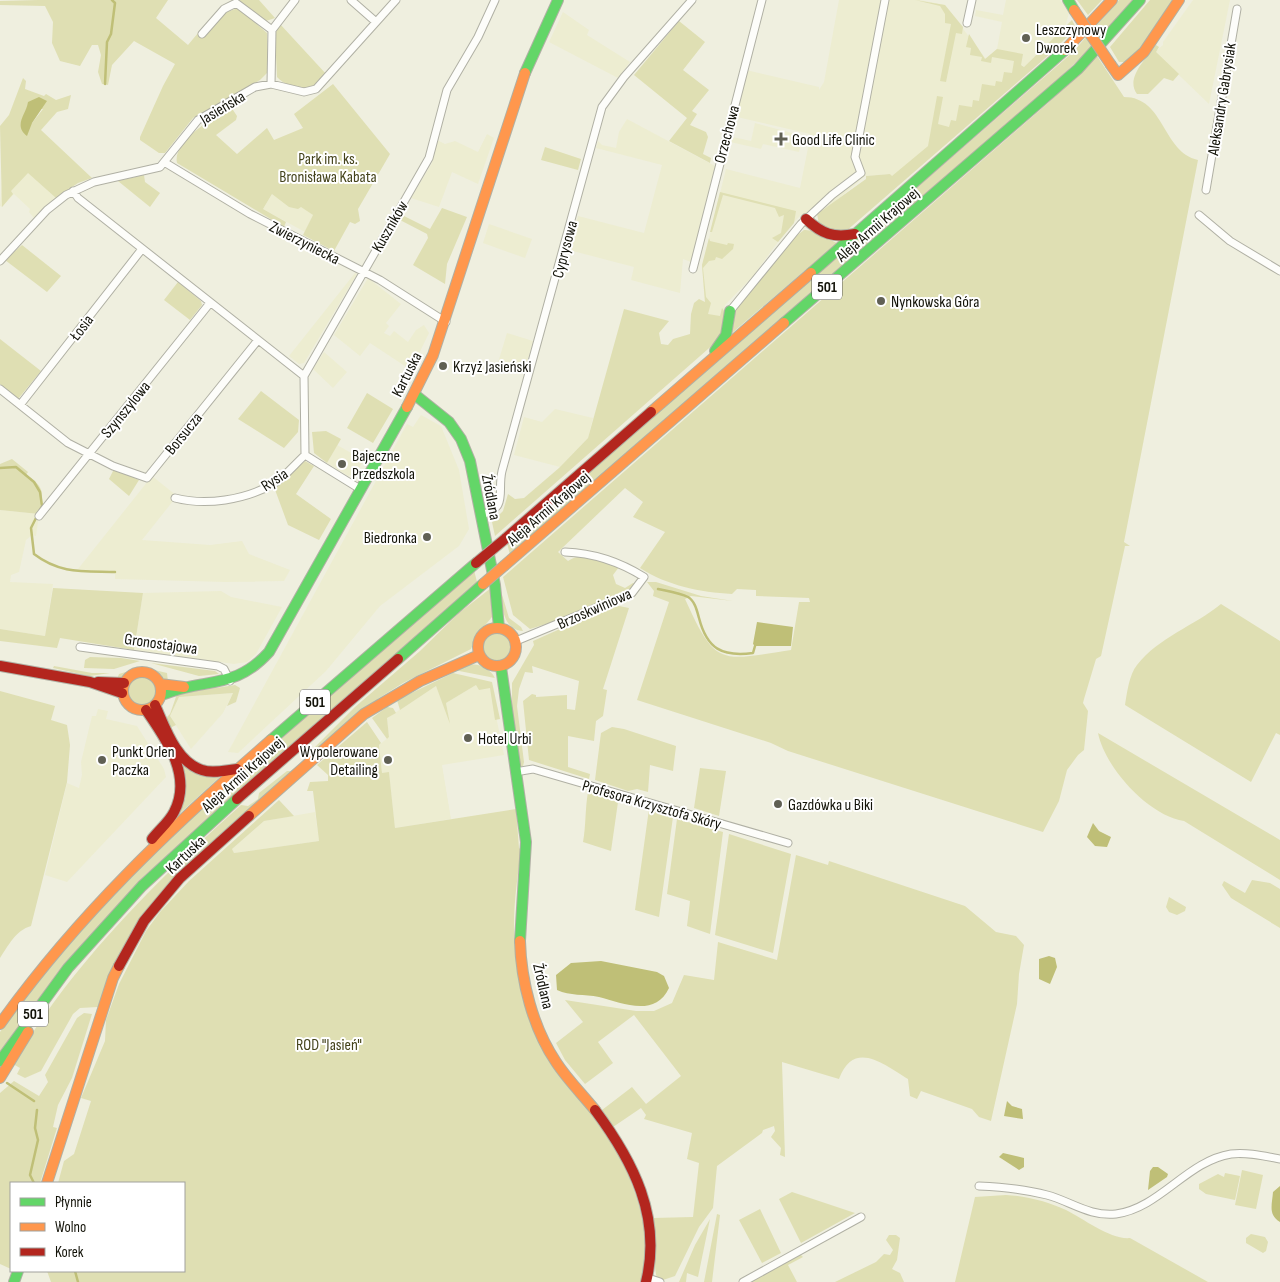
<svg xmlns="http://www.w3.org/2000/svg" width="1280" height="1282" font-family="'Sofia Sans Condensed',sans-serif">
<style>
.built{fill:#ededd1}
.green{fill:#dfdfb3;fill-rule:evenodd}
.water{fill:#bfbf77}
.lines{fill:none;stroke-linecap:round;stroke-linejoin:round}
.stream{stroke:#bfbf77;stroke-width:2.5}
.street-casing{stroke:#b0b0a4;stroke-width:9}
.fast-casing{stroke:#b0b0a4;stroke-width:12}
.slow-casing{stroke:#b0b0a4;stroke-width:12}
.jam-casing{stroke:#b0b0a4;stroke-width:12}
.street{stroke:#fdfdfa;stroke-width:7}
.fast{stroke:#63d668;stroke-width:10}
.slow{stroke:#ff974d;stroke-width:10}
.jam{stroke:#b3261e;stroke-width:10}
.slow-bridge-casing{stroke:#b0b0a4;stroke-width:12;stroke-linecap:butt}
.jam-bridge-casing{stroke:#b0b0a4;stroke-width:12;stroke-linecap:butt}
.slow-bridge{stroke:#ff974d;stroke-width:10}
.jam-bridge{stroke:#b3261e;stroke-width:10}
.poi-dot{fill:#606054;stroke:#fff;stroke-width:2}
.labels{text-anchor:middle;stroke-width:4;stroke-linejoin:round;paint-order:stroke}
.shield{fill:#fff;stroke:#5a5a53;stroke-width:1}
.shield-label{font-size:15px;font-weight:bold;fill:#131309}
.poi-label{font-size:16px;fill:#131309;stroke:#fff;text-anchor:start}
.street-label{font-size:16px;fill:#131309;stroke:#fff}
.park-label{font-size:16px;fill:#44431b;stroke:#fff}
</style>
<rect width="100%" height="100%" fill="#efefdf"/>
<path class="built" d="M839,0H920L945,5L986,59L997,49L1002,22L975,16L976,10L1003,15L1006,0H1060L1069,13L1065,27L1024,67L1022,65L892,177L890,174L865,176L830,206L801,215L789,227L753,276L725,305L721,320L706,318L702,266L726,169L800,188L809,143L810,134L733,116L746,70L819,87V90L824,82Z
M1193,0H1230L1209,104L1155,52L1163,45V42Z
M563,12L589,30L587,35L630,62L618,78L549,42Z
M627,119L715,166L691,262L683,259L680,293L631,280L634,267L569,250L578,216L644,233L662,165L596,148L598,141L602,145L616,148L619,132Z
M755,123L803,136L799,152L763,144L761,149L726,141L728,136L751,141Z
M487,134L494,138L478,184L452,172L439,207L411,198L432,163L437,140L445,144L455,141L478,152Z
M5,151L56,198L34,218L29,212L30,209L14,194L2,207L0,206Z
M276,188L313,215L305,232L263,209Z
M489,224L532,239L525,258L483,243Z
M355,273L357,274L304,363L299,364L289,356Z
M368,278L401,304L386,323L389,326L384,333L390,336L394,331L408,342L416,330L424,325L429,333L411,370L370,343L360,356L334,335Z
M507,333L533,341L524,374L497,366Z
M324,352L347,372L333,388L313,369Z
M555,409L593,418L588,438L560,467L514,455L524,417L542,422Z
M421,415L441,426L459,470L469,529L459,546L380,606L326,671L238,753L228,752L407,424L413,427Z
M337,445L364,460L356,473L348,476L327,463Z
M152,476L177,496L142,540L210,545L242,541L249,554L290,570L284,581L226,582L115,579V573L78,569Z
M0,510L39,514L36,536L32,535L26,540L19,572L11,575L10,582L53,584L45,636L0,629Z
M221,591L231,597L282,607L256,654L247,662L234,664L134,650L143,593Z
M476,685L490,687L504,755L442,765L451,819L395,828L389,773H382L379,745L389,737L387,718L436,686L449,719L446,703Z
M233,693L223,713L191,749L170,716L179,697Z
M98,709L108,711L106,719L137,726L164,769L166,777L67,882L45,875L67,783L79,788L82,775L81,762L92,716H96Z
M315,812L319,841L234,853L232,849L264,821Z"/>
<path class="green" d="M38,0H168L156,18L188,45L198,33L203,36L224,13L238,8L267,33L268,72L260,80L193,118L165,153H159L140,140V137L163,86L175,64L134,41L112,65L108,85L102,84L98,72L101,55L98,45H92L80,66L60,61L52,43L53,22L45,6L0,5V1Z
M240,0H259L275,18L263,22L240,4Z
M915,0L945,5L963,27L962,34L956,33L946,82L940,81L951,24L945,23V14L940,6Z
M1077,0H1102L1088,15Z
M1119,0H1134L1089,50L1036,100L510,555L507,543L1072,53Z
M1150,0H1173L1137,55L1135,54L1126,62H1119L1110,47Z
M1072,20L1076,28L1051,53L845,232L835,234L819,224L817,214L866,179V176L890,174L892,176L928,146L937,96L943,97L938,124L949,127L951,120L956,121L959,105L972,107L973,100L979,101L982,84L995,86L996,81L1002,82L1004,72L1012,73L1014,61L992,57L991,63L981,61L982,57L970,55L971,48L966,47L969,34L985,59L997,49L1023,54L1021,65L1024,67Z
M679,21L705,42L683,70L709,90L692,111L697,114L690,125L706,132L708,137L703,154L711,158L710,163L669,141L687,118L634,75Z
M280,24L327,75C322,79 317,85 311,87C301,91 284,85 277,77L275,34Z
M1156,45L1159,47L1156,52L1179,74L1173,81L1164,78L1148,94H1137C1125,78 1146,59 1156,45Z
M1097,56L1124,97C1165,97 1162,152 1198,160L1124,542L1130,546H1125L1101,656L1096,659L1084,699L1083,703L1088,711L1084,750L1078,755L1067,770L1059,801L1043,832L788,751L771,743L637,700L669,602L653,596L654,591L647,582H656L701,596L733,601L691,596L685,599C716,667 719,661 791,650L799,602H810L809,598L756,596V590L737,589L732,594C700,592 668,586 640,568L665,532L633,517L643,502L625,488L558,552L568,561C583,550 603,562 619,567L613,575L616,584L625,588L633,583L636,584C614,604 559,620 530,629L513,615L503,577L1047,104Z
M23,78L26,81L25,89L44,96L46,94L56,100L71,95L68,109L57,112L41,130L92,178L78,183L56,198L28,173L11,191L13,194L2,207L0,126L9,115ZM27,108L43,109L32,123L22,121Z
M333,84L390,154L358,209L360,221L355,224L350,222L334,251L303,235L313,215L301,207L298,209L289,207L272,194L263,209L286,222L284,227L177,163C172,141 216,116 231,107L237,116L236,120L216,135L237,154L267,128L274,140L303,128L294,114Z
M545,147L581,159L578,170L541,160Z
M144,175L145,182L160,193L150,207L118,181Z
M720,192L796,211L794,223L778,242L772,238L781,233L784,215L779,217L775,208L723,195L712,232H710Z
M442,208L467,217L447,264L445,284L413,265L428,238L427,234L400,220L396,221L400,214L430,229Z
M804,230C815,229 828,239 837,243L732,333L736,308L792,239Z
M709,238L710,241L727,245L728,243L734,244L733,249L722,259L716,257L715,260L709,261L703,268L706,297L711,303L708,314L720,316L722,308L725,312L723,330L716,342L495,536L492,522L503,511L508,494L515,499L524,498L559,468L588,438L624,309L669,321L659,333L661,344L668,345L673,339L690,334L691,314L694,303L699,299L705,302L702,265Z
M22,245L61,276L47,292L5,260Z
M178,282L201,301L202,305L190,320L164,300Z
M0,339L41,371L18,399L0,384Z
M261,391L299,420L298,432L284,448L238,419Z
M367,393L393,409L373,443L347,428Z
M326,431L341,439L327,463L314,453L312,432Z
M12,459L28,472L26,475C46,487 43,494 39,514L0,510V464Z
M305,461L314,466L296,494L331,519L319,540L288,525L274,487Z
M114,469L139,480L129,496L109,479Z
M474,570L477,582L143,877C91,933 45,992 0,1053V1032L43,972L87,921L136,869L202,808Z
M498,581L509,618L521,627L523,631C500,630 502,598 498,581Z
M53,588L143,593L134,650L60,638L57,648L0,641V629L45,636Z
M491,588L492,617L476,636L471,649L403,683L379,698L165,888L144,913L129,938L110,974L98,1007L80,1008L73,1014L41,1071L25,1078L17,1074L20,1068L13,1064C72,964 155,882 241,805L248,806L258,799L259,793L287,771H291L315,751V747L355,707L420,651L459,613Z
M1221,604L1280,641V735L1276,733L1251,782L1125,705C1127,693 1129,675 1137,665C1159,637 1194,626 1221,604Z
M614,605L629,608L603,689L607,690L603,716L596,721L594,741L568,736V767L590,774L589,779L529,760L523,701L532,694L536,695V697L567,695V709L575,710L579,681L532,666L533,673L525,672L519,689L517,706L524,762L523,766H519L512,715V683L534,645L533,641Z
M482 647a16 16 0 1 1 32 0a16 16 0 1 1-32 0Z
M90,657L121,658L140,661L114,669L84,668L85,660Z
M151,663L215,671L219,674L199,676Z
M469,665C480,663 490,669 495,678L454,670Z
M54,666L92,673H110L90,676L53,668Z
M142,667L167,673L168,682C161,680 158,674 151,671C137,663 129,675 117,679L119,674Z
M453,673L492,682L500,719L495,720L490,688L479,690L476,685L446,703L450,724L436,686L400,710L397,700Z
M126 691a15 15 0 1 1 30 0a15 15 0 1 1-30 0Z
M235,685L240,688L236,702L227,706L233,693L179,697L170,716L176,725L170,728L165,719L170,714L177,694Z
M0,691L55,706L51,720L67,725L70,745L67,782L31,926C16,930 8,946 0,958Z
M387,707L393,708L396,713L387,718L389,737L387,739L372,718Z
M367,722L381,743L379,745L382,773L389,772L395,828L516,809L519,848L521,850C518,874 514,900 514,925C513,970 531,1019 550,1060C560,1083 582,1099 597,1119C625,1157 660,1235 640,1282H51L47,1271H184V1183H58L64,1161L74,1154L91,1101L81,1098L105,1041L106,1020L119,984L146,931L160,912L189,881L279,800L294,816L264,821L232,849L234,853L319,841L313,791H307L310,782L328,781V775L317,765Z
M612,727L624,729L676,746L673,771L650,765L648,792L637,789L628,791L595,780L601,733Z
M1098,733L1280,840V880L1184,821C1149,816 1105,768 1098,733Z
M183,761L222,775L178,815C186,796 189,781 181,762Z
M700,768L726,771L719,816L694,808Z
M588,792L618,802L611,851L583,842C586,825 585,809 588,792Z
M649,809L673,817L659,917L635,910Z
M677,819L723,832L710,934L687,926L690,901L667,894Z
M729,834L791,854L773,953L715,935Z
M796,855L828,865L829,861L965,906L996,932L1016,936L1024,945L1019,974L1017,1004L991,1121L979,1117L972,1109L921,1091L917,1099L910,1096L908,1079C886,1066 854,1038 839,1079L782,1062L785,1157L780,1155L781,1148L771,1137L775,1131L774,1126L763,1130L762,1133L717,1166L713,1208L699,1227L675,1276L663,1280L657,1278C654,1273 654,1229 653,1218L693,1217L699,1163L687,1159L692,1133L644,1119L646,1115L641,1108L613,1127L602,1110L632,1087L646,1104L681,1076L634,1015L598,1042L613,1063L585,1084L565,1060L556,1043L583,1022L565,1000L636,1011H654L672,1003L684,975L714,980L718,942L777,960Z
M1252,880L1270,883L1280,889V928L1231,898L1222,885L1224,881L1245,893Z
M1169,897L1186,907L1185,911L1177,915L1169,912L1166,907Z
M84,1013L92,1014L72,1078L58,1105L53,1127L57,1128L40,1183H11V1269L0,1264V1093L14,1081L39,1096L48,1082L45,1075L77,1018Z
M1242,1170L1263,1175L1256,1209L1235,1205Z
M1225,1173L1240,1176L1235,1200L1206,1194L1199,1189V1184L1218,1174L1224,1177Z
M792,1192L855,1213L801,1243L779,1199Z
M1006,1195C1027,1196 1048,1202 1066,1210C1084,1219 1111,1240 1130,1238L1208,1282H955L975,1197Z
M760,1209L781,1253L762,1263L739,1220Z
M717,1214L720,1215L712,1282H704Z
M710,1219L698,1277L687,1273L686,1282H679L695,1245Z
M1251,1234L1265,1237L1268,1242L1266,1251L1263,1253L1246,1243V1238Z
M889,1235H896L900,1238L897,1260L892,1269L900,1273L904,1282H835L876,1262L884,1254L890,1255L893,1250L886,1240Z
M800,1254L803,1257L788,1265L797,1282H748Z"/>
<path class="water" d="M39,97L47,101L32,123L27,136C13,125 26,115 28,102Z
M757,622L793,627L791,646H755L753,644Z
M1093,823L1099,831L1111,837L1107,847L1095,846L1087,837Z
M1049,956L1055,958L1057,967L1050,984L1039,979V959Z
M601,961L657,972L664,976L669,988C655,1018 622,1003 599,997C584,994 570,996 557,990L556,975L571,963Z
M1007,1101L1012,1106L1022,1109L1023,1119L1004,1116Z
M1003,1153L1024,1158V1167L1019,1170L999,1157Z
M1153,1167H1158L1168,1174L1167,1177L1148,1190L1150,1171Z
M1280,1186V1222C1268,1215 1272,1205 1273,1192Z"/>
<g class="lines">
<path class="stream" d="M105,84L107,42L111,34L115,3L112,0
M0,468L16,467L34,482L40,492L42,506L31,528L34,554C60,574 83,571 115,572
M658,589C667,591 680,593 688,597C695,601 697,611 699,618C707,649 722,657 753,653L755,646
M7,1083L34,1101
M34,1183L30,1175L38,1140L35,1128L37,1110
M75,1271L78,1282"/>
<defs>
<path id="street" d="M351,0L376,22
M967,23L972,0
M202,34L224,9L236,3L272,30
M271,84L272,30L295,0
M164,162L250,214L380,280L446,322
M1206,190L1237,9
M73,191L78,198L304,376
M1199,215L1230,241L1280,271
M0,261L47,210L66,195L94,182L160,167L198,120L255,87L271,84L304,92L316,89L396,0
M693,269L762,0
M730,311L801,224L832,195L861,173L855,157L885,0
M0,389L68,443L113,466L147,478L258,340
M20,405L142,249
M305,455L304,376L429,158L447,90L478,37L495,0
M305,455L360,489
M175,498C206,506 245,500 273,484C285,477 295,464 305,455
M480,515C509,509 497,492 502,471L602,107L624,77L692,0
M39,516L210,303
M516,641L632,593L644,577C620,562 593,553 565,552
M80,647L218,666L224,669L230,681
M515,772L533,769L788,843
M979,1186C1002,1187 1024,1189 1047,1195C1070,1201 1090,1217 1116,1214C1160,1208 1187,1161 1231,1154C1247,1152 1264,1156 1280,1159
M648,1278L660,1282
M743,1282L861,1217"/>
<path id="fast" d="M1068,0L1074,10
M525,73L558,0
M811,273L1065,50
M784,323L1078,69L1140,0
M715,351L726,335L730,311
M414,394L449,422L461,439L470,461L495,585L499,628
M398,659L483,584
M501,667L526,842L520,941
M161,695C169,693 176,689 184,688C220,680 242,682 269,652L407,407
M271,740L476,563
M0,1061L68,968L142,886L237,799
M14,1282L18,1271"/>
<path id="slow" d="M1065,50L1112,0
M1111,65L1118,75L1144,52L1179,0
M407,407L433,355L525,73
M651,412L811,273
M505,565L784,323
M478 647a19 19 0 1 1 38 0a19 19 0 1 1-38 0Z
M123 691a19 19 0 1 1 38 0a19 19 0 1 1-38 0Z
M160,684L184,687
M249,816L364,714L420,681L479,655
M520,941C521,981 533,1028 556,1062C567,1079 582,1094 595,1110
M0,1024C77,916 171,827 271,740
M0,1078L28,1032
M47,1183L113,978L119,966"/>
<path id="jam" d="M806,219C822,234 833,238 855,234
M505,539L651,412
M0,666L90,682L122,693
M98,682L124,683
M155,705C165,727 176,762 202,770C213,774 226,770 237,769
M146,710C166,739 193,776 174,812C169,822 159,830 152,839
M237,799L398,659
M119,966L144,921L180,878L249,816
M595,1110C633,1161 662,1217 646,1282"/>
</defs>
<use href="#street" class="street-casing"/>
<use href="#fast" class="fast-casing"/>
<use href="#slow" class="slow-casing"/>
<use href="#jam" class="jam-casing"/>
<use href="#street" class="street"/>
<use href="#fast" class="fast"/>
<use href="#slow" class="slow"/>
<use href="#jam" class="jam"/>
<defs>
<path id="slow-bridge" d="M1074,10L1111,65
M483,584L505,565"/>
<path id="jam-bridge" d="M476,563L505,539"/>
</defs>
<use href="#slow-bridge" class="slow-bridge-casing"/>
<use href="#jam-bridge" class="jam-bridge-casing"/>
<use href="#slow-bridge" class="slow-bridge"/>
<use href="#jam-bridge" class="jam-bridge"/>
</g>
<g class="poi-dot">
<circle cx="1026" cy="38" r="5"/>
<path d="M778.5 131.5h5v5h5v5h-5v5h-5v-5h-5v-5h5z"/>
<circle cx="881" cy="301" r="5"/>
<circle cx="443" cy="366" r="5"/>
<circle cx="342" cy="464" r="5"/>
<circle cx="427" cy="537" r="5"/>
<circle cx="468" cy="738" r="5"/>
<circle cx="102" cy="760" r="5"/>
<circle cx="388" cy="760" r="5"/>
<circle cx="778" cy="804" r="5"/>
</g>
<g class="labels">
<g class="shield">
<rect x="812" y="274.5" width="30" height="25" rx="4"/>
<rect x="300" y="689.5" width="30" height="25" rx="4"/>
<rect x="18" y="1001.5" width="30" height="25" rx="4"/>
</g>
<g class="shield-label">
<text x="827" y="292">501</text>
<text x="315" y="707">501</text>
<text x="33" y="1019">501</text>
</g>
<g class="poi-label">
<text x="1036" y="35">Leszczynowy<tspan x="1036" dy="18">Dworek</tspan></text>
<text x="792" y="145">Good Life Clinic</text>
<text x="891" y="307">Nynkowska Góra</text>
<text x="453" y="372">Krzyż Jasieński</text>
<text x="352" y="461">Bajeczne<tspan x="352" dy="18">Przedszkola</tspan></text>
<text x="417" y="543" text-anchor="end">Biedronka</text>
<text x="478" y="744">Hotel Urbi</text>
<text x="112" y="757">Punkt Orlen<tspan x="112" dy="18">Paczka</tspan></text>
<text x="378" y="757" text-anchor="end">Wypolerowane<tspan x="378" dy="18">Detailing</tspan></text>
<text x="788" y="810">Gazdówka u Biki</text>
</g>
<g class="street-label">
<text transform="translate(1221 99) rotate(-81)" y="6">Aleksandry Gabrysiak</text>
<text transform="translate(222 107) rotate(-31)" y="6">Jasieńska</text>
<text transform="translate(726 134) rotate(-75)" y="6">Orzechowa</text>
<text transform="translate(877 224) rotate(-41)" y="6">Aleja Armii Krajowej</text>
<text transform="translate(389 226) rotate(-60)" y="6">Kuszników</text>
<text transform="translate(305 242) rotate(27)" y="6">Zwierzyniecka</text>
<text transform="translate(564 249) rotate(-75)" y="6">Cyprysowa</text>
<text transform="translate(81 327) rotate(-52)" y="6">Łosia</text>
<text transform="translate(406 374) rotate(-63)" y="6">Kartuska</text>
<text transform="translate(125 409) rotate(-51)" y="6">Szynszylowa</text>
<text transform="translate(183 433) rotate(-51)" y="6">Borsucza</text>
<text transform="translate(274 479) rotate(-33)" y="6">Rysia</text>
<text transform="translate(492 497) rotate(79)" y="6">Źródlana</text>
<text transform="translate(548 508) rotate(-41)" y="6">Aleja Armii Krajowej</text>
<text transform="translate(594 608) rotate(-24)" y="6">Brzoskwiniowa</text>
<text transform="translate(161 643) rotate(8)" y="6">Gronostajowa</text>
<text transform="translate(242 774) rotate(-42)" y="6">Aleja Armii Krajowej</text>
<text transform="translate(652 804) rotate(16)" y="6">Profesora Krzysztofa Skóry</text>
<text transform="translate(185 854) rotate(-43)" y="6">Kartuska</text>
<text transform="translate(544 986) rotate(77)" y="6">Źródlana</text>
</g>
<g class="park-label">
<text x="328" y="164">Park im. ks.<tspan x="328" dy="18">Bronisława Kabata</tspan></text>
<text x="329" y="1050">ROD "Jasień"</text>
</g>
</g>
<rect x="10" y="1182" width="175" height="90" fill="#ffffff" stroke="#a1a19d"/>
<rect x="20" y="1198" width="25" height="8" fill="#63d668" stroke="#a1a19d"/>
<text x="55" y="1207" font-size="15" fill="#131309">Płynnie</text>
<rect x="20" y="1223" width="25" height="8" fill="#ff974d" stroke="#a1a19d"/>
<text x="55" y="1232" font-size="15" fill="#131309">Wolno</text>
<rect x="20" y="1248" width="25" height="8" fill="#b3261e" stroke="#a1a19d"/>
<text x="55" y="1257" font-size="15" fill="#131309">Korek</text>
</svg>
